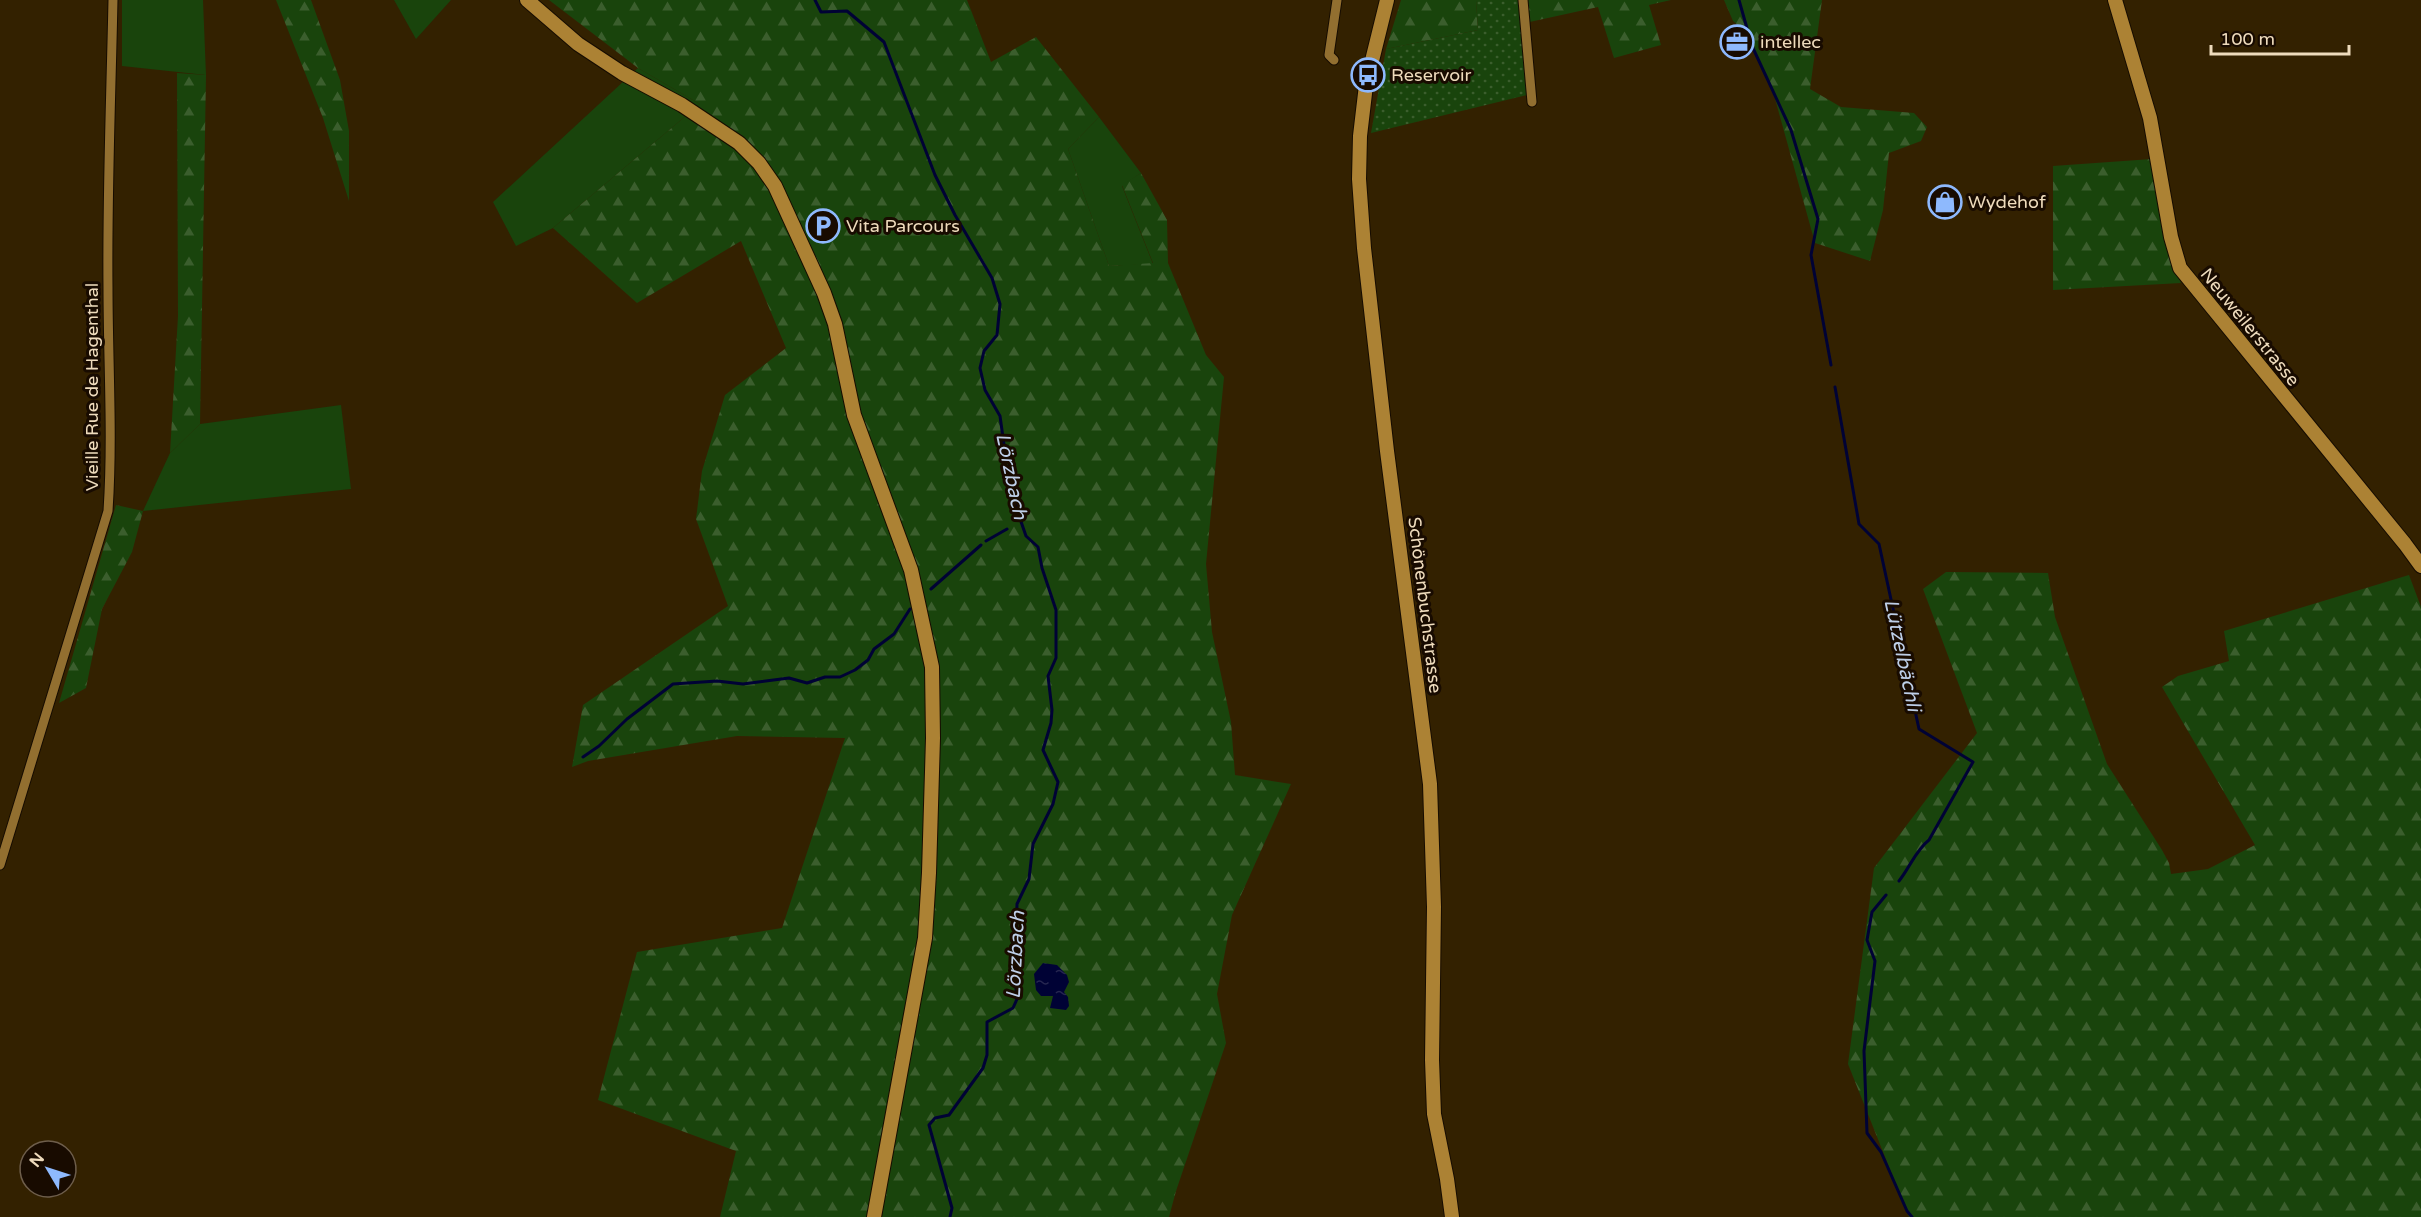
<svg xmlns="http://www.w3.org/2000/svg" width="2421" height="1217" font-family="'Varela Round',sans-serif">
<style>
.grass{fill:#19440c}
.forest{fill:url(#forest-firs)}
.park{fill:url(#park-dots)}
.water{fill:url(#water-ripples)}
.lines{fill:none;stroke-linecap:round;stroke-linejoin:round}
.stream{stroke:#000235;stroke-width:3}
.street-casing{stroke:#160c00;stroke-width:11}
.secondary-casing{stroke:#160c00;stroke-width:16}
.street{stroke:#926f30;stroke-width:9}
.secondary{stroke:#ac8234;stroke-width:14}
.labels{text-anchor:middle;stroke-width:6;stroke-linejoin:round;paint-order:stroke}
.poi-label{font-size:18px;fill:#eedbbc;stroke:#180b00;text-anchor:start}
.street-label{font-size:18px;fill:#eedbbc;stroke:#180b00}
.water-label{font-size:20px;font-style:italic;fill:#becfe8;stroke:#180b00}
</style>
<defs>
<pattern id="forest-firs" width="22" height="20" patternUnits="userSpaceOnUse" patternTransform="scale(1.5)"><rect width="22" height="20" fill="#19440c"/><path d="M5 1l3.5 6h-7zM16 11l3.5 6h-7z" fill="#3b5e2d"/></pattern>
<pattern id="park-dots" width="8" height="8" patternUnits="userSpaceOnUse" patternTransform="scale(1.5)"><rect width="8" height="8" fill="#19440c"/><path d="M2 2h.1M6 6h.1" fill="none" stroke="#3b5e2d" stroke-width="1.8" stroke-linecap="round"/></pattern>
<pattern id="water-ripples" width="26" height="14" patternUnits="userSpaceOnUse" patternTransform="scale(1.5)"><rect width="26" height="14" fill="#000235"/><path d="M2 4q2-2 4 0t4 0M15 11q2-2 4 0t4 0" fill="none" stroke="#262650"/></pattern>
</defs>
<rect width="100%" height="100%" fill="#332100"/>
<path class="grass" d="M122,0H203L206,75L122,66Z
M394,0H451L416,39Z
M638,68L700,104L553,228L516,246L493,202Z
M1099,117L1141,173L1122,186L1153,264L1109,266L1068,149Z
M341,405L351,489L143,511L170,453L200,424Z"/>
<path class="forest" d="M276,0H311L340,80L349,131V201L323,118Z
M549,0H967L991,62L1036,37L1099,117L1068,149L1109,266L1153,263L1122,185L1141,173L1167,220L1168,263L1206,355L1224,377L1206,564L1212,632L1231,722L1235,775L1291,784L1232,915L1217,994L1226,1043L1176,1191L1169,1217H720L736,1151L598,1100L637,952L782,928L845,738L737,736L588,761L572,767L583,705L728,606L696,519L702,471L725,395L786,348L741,241L637,303L553,228L700,104L638,68Z
M1401,0H1476L1478,30L1386,49Z
M1523,0H1671L1649,5L1661,45L1614,58L1598,7L1525,23Z
M1724,0H1822L1810,89L1841,107L1914,113L1927,127L1921,141L1889,153L1883,210L1870,261L1815,243L1774,95L1745,31L1733,21Z
M177,73L206,75L200,424L170,453L178,316Z
M2152,159L2167,251L2181,283L2053,290V166Z
M116,505L143,511L132,552L102,609L86,688L59,703Z
M1946,572L2048,573L2055,617L2107,764L2162,850L2169,863L2171,874L2208,869L2255,845L2162,687L2178,676L2229,661L2224,631L2409,575L2421,607V1217H1909L1848,1064L1874,868L1977,733L1923,589Z"/>
<path class="park" d="M1476,0H1523L1531,94L1371,133L1386,49L1478,30Z"/>
<path class="water" d="M1043,963L1057,965L1067,975L1069,982L1064,992L1068,997L1069,1006L1066,1010L1050,1008L1053,996H1041L1036,990L1034,974Z"/>
<g class="lines">
<path class="stream" d="M815,0L821,12L847,11L884,42L935,175L955,215L992,278L1000,304L997,335L984,351L980,368L985,390L1000,416L1005,452L1016,482L1017,510L1026,536L1038,547L1042,568L1056,610V658L1048,676L1052,710L1051,723L1043,750L1058,782L1053,804L1033,844L1029,879L1017,904L1015,978L1017,999L1013,1008L987,1022V1055L983,1068L949,1115L935,1118L929,1125L952,1208L950,1217
M1739,0L1752,46L1791,130L1818,219L1811,255L1831,365
M1835,387L1859,524L1879,544L1919,729L1973,762L1929,840C1916,850 1910,867 1899,881
M986,541L1007,529
M931,589L981,545
M583,757L599,746L627,719L673,684L717,681L743,684L789,678L807,683L825,677H840L855,670L868,660L874,649L894,634L910,609
M1886,895L1872,912L1867,940L1875,961L1864,1051L1867,1133L1881,1152L1907,1211L1912,1217"/>
<defs>
<path id="street" d="M1523,0L1532,102
M1334,60L1329,55L1337,0
M0,865L108,511C113,437 108,362 108,287C107,192 111,96 113,0"/>
<path id="secondary" d="M527,0L578,44L622,73L682,105L739,143L759,163L775,186L824,293L835,324L854,415L911,570L932,667L933,738L929,873L925,938L874,1217
M1387,0L1366,85L1360,136L1359,179L1364,248L1387,451L1430,784L1434,907L1432,1060L1434,1114L1447,1179L1452,1217
M2115,0L2150,118L2171,237L2180,268L2405,544L2421,566"/>
</defs>
<use href="#street" class="street-casing"/>
<use href="#secondary" class="secondary-casing"/>
<use href="#street" class="street"/>
<use href="#secondary" class="secondary"/>
</g>
<defs>
<symbol id="office-ring" viewBox="-11 -11 22 22"><circle r="9.5" fill="#180b00" stroke="#8eb9fd" stroke-width="1.5"/><path d="M-6-3h4V-5.5h4V-3h4V5H-6ZM-1-4.5V-3h2v-1.5ZM-6 0V1H6V0Z" fill="#8eb9fd"/></symbol>
<symbol id="bus-ring" viewBox="-11 -11 22 22"><circle r="9.5" fill="#180b00" stroke="#8eb9fd" stroke-width="1.5"/><path d="M-5-6H5V4H4V6H2V4H-2V6H-4V4H-5ZM-3.5-4V0h7V-4ZM-3.5 1.2v1.5H-2V1.2ZM2 1.2v1.5H3.5V1.2Z" fill="#8eb9fd"/></symbol>
<symbol id="shop-ring" viewBox="-11 -11 22 22"><circle r="9.5" fill="#180b00" stroke="#8eb9fd" stroke-width="1.5"/><path d="M-5-2.5h2.3a2.7 3.5 0 0 1 5.4 0H5L5.5 6h-11ZM-1.5-2.5h3a1.5 2.3 0 0 0-3 0Z" fill="#8eb9fd"/></symbol>
<symbol id="parking-ring" viewBox="-11 -11 22 22"><circle r="9.5" fill="#180b00" stroke="#8eb9fd" stroke-width="1.5"/><path d="M-3.5-5.5H1a3.5 3.5 0 0 1 0 7H-1V5.5H-3.5ZM-1-3.4V-.6H.8a1.4 1.4 0 0 0 0-2.8Z" fill="#8eb9fd"/></symbol>
</defs>
<g fill-rule="evenodd">
<use href="#office-ring" x="1718" y="23" width="38" height="38"/>
<use href="#bus-ring" x="1349" y="56" width="38" height="38"/>
<use href="#shop-ring" x="1926" y="183" width="38" height="38"/>
<use href="#parking-ring" x="804" y="207" width="38" height="38"/>
</g>
<g class="labels">
<g class="poi-label">
<text x="1760" y="48">intellec</text>
<text x="1391" y="81">Reservoir</text>
<text x="1968" y="208">Wydehof</text>
<text x="846" y="232">Vita Parcours</text>
</g>
<g class="street-label">
<text transform="translate(2250 327) rotate(51)" y="6">Neuweilerstrasse</text>
<text transform="translate(92 387) rotate(-90)" y="6">Vieille Rue de Hagenthal</text>
<text transform="translate(1425 605) rotate(83)" y="6">Schönenbuchstrasse</text>
</g>
<g class="water-label">
<text transform="translate(1012 476) rotate(78)" y="7">Lörzbach</text>
<text transform="translate(1903 655) rotate(78)" y="7">Lützelbächli</text>
<text transform="translate(1015 955) rotate(-87)" y="7">Lörzbach</text>
</g>
</g>
<g transform="translate(48 1169) rotate(309)"><circle r="28" fill="#180b00" stroke="#6e5e4b" stroke-width="1.5"/>
<path d="M0-4.5L10 22L0 15L-10 22Z" fill="#8eb9fd"/>
<text y="-9" font-size="16" font-weight="bold" text-anchor="middle" fill="#eedbbc">N</text>
</g>
<path d="M2211 45v9h138v-9" fill="none" stroke="#eedbbc" stroke-width="3"/>
<text x="2220" y="45" font-size="18" fill="#eedbbc" stroke="#180b00" stroke-width="4.5" paint-order="stroke">100 m</text>
</svg>
